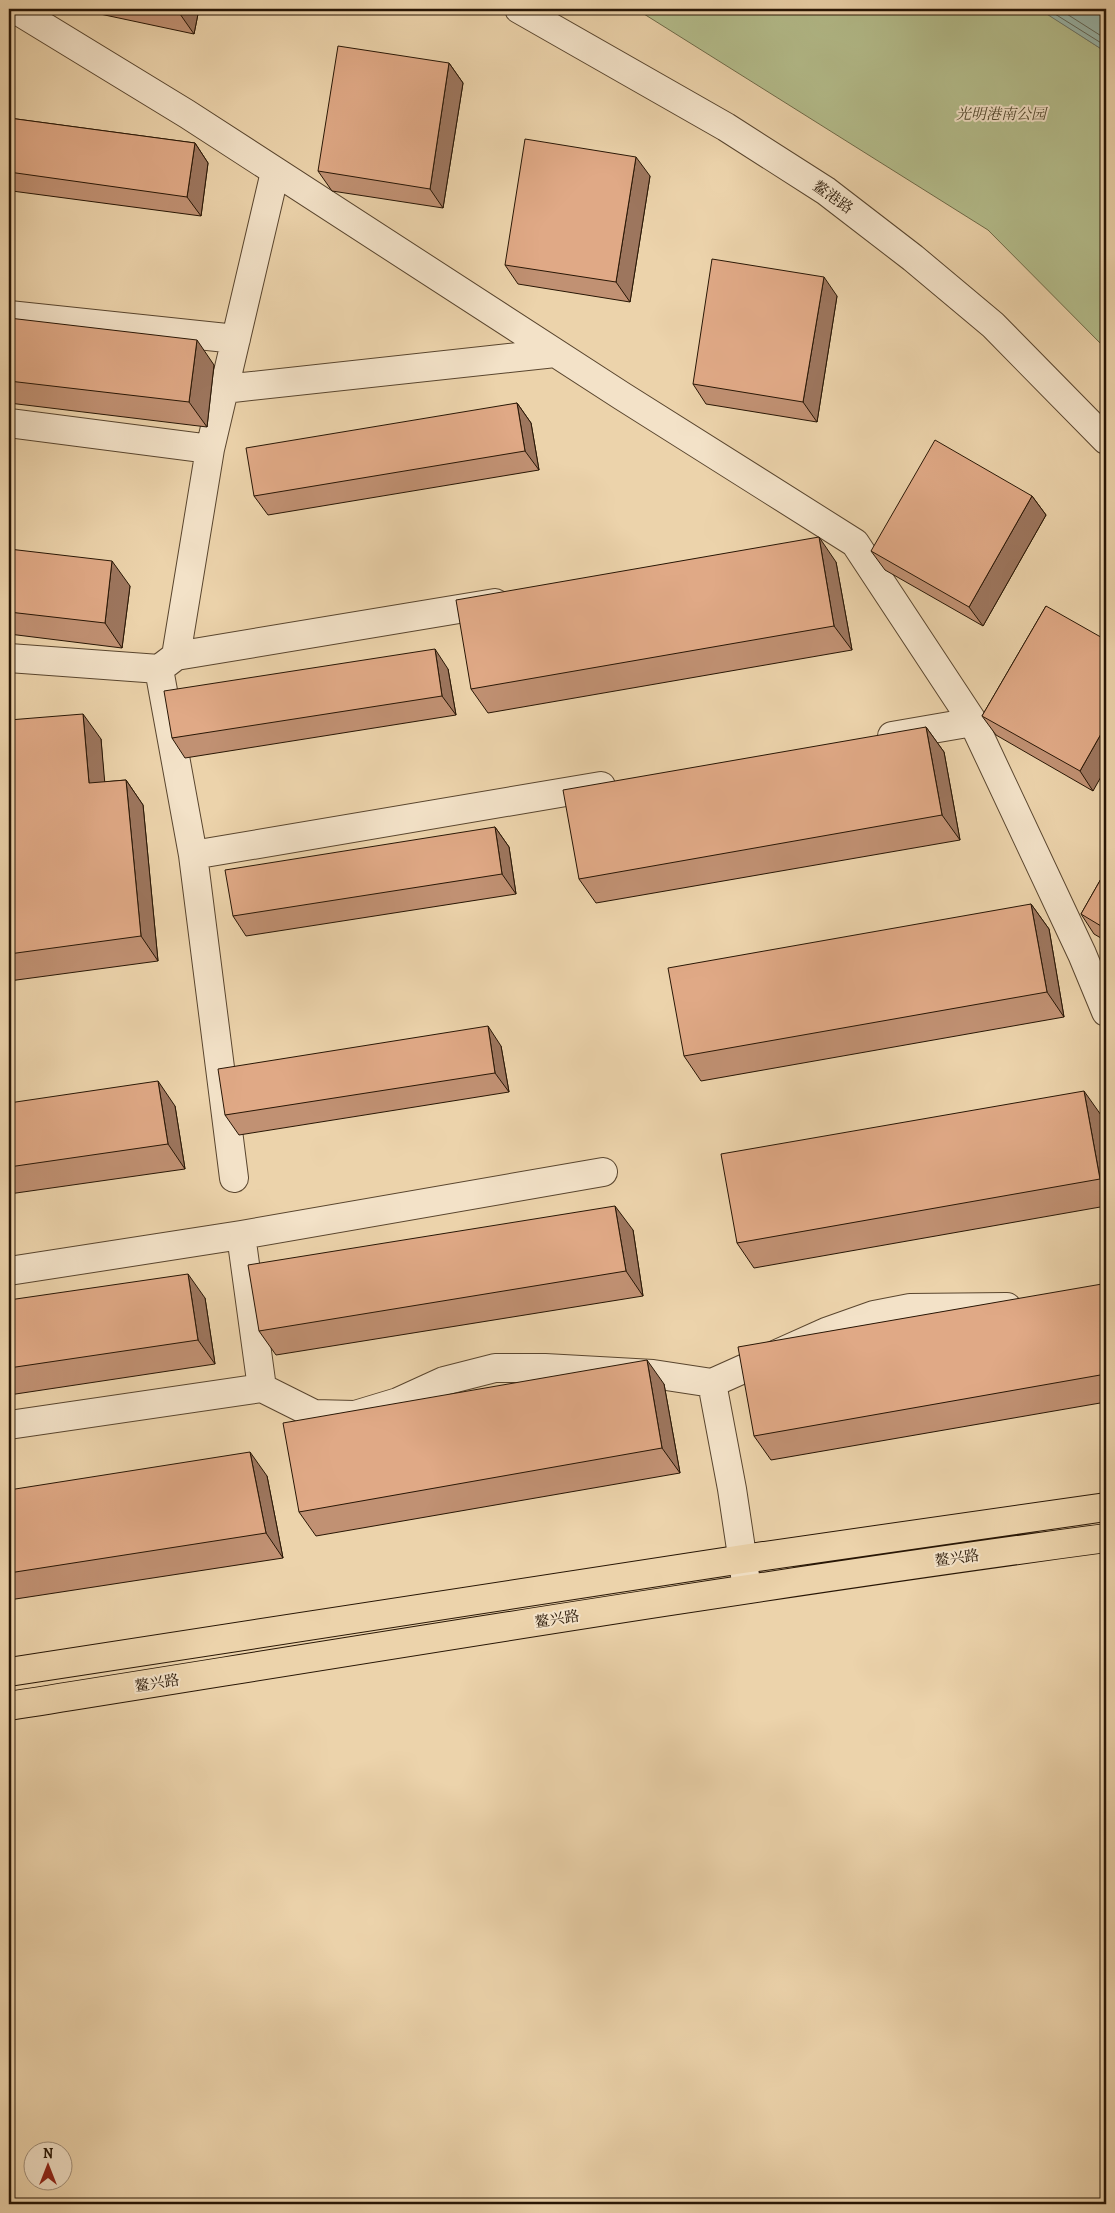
<svg xmlns="http://www.w3.org/2000/svg" width="1115" height="2213" font-family="Alegreya,'Noto Serif SC',serif">
<style>
.green{fill:#b4bd8c;stroke:#6e6a48}
.water{fill:#99b7ac;stroke:#6c7769}
.lines{fill:none;stroke-linecap:round;stroke-linejoin:round}
.shore{stroke:#606658;stroke-width:1}
.minor-casing{stroke:#59452e;stroke-width:30}
.major-casing{stroke:#281605;stroke-width:30}
.minor{stroke:#f3e2c8;stroke-width:28}
.major{stroke:#ecd3ab;stroke-width:28}
.wall{fill:#c19173;stroke:#281605}
.shaded-wall{fill:#9d765e;stroke:#281605}
.building{fill:#e0a986;stroke:#281605}
.labels{text-anchor:middle;stroke-width:4;stroke-linejoin:round;paint-order:stroke}
.park-label{font-size:15px;font-style:italic;fill:#52482e;stroke:#f3e2c8}
.street-label{font-size:15px;fill:#281605;stroke:#f3e2c8}
</style>
<rect width="100%" height="100%" fill="#ecd3ab"/>
<filter id="stains"><feTurbulence type="fractalNoise" baseFrequency=".004" numOctaves="4"/><feColorMatrix values="0 0 0 0 .2 0 0 0 0 .09 0 0 0 0 .02 0 0 0 .5 -.17"/></filter>
<radialGradient id="worn" r=".72"><stop offset=".6" stop-color="#630" stop-opacity="0"/><stop offset="1" stop-color="#630" stop-opacity=".3"/></radialGradient>
<path class="green" d="M636,9H1040L1106,52V349L988,230Z"/>
<path class="water" d="M1040,9H1106V52L1042,11Z"/>
<g class="lines">
<path class="shore" d="M1047,9L1106,46
M1059,9L1106,39"/>
<defs>
<path id="minor" d="M15,9L187,114L622,396L855,543L973,722L1082,954L1106,1012
M519,9L726,127L826,191L913,258L993,325L1106,440
M9,315L236,339
M224,389L555,353
M9,423L210,449
M176,656L495,603
M9,658L159,669
M892,736L973,722
M193,855L601,786
M234,1178L193,855L159,669L176,656L210,449L275,172
M241,1235L262,1388
M9,1271L241,1235L603,1172
M712,1383L732,1489L747,1589
M9,1425L262,1388L314,1414L355,1415L398,1402L444,1381L495,1368H545L653,1374L712,1383L826,1332L874,1315L910,1308L1007,1307"/>
<path id="major" d="M9,1672L743,1559L1106,1507
M9,1706C374,1648 739,1587 1106,1538"/>
</defs>
<use href="#minor" class="minor-casing"/>
<use href="#major" class="major-casing"/>
<use href="#minor" class="minor"/>
<use href="#major" class="major"/>
</g>
<path class="wall" d="M96,9H199L194,34L100,14Z
M449,63L463,83L443,208L332,191L318,171Z
M9,118L195,143L208,163L201,216L12,191L9,185Z
M650,176L630,302L518,284L505,265Z
M837,296L817,422L706,404L693,384Z
M9,318L214,365L207,427L9,403Z
M517,403L531,423L539,470L268,515L254,496Z
M1032,496L1046,515L983,626L885,570L871,551Z
M9,549L130,586L122,648L9,634Z
M836,562L852,650L488,713L471,689Z
M1046,606L1093,791L996,735L982,716Z
M448,669L456,715L185,758L172,738Z
M9,720L101,739L104,782L126,780L143,805L158,961L9,981Z
M926,727L944,752L960,840L596,903L579,879Z
M495,827L509,847L516,894L246,936L233,916Z
M1106,870V941L1094,934L1081,914Z
M1031,904L1049,929L1064,1017L701,1081L684,1056Z
M501,1046L509,1092L239,1135L225,1115Z
M9,1103L175,1106L185,1169L9,1194Z
M1101,1115L1106,1143V1206L754,1268L737,1243Z
M633,1230L643,1296L276,1355L259,1331Z
M1102,1284L1106,1290V1402L771,1460L754,1436Z
M205,1298L215,1364L9,1395V1300Z
M664,1384L680,1473L316,1536L299,1512Z
M267,1476L283,1558L9,1600V1490Z"/>
<path class="shaded-wall" d="M182,9H199L194,34L180,14Z
M449,63L463,83L443,208L430,189Z
M195,143L208,163L201,216L187,197Z
M636,157L650,176L630,302L616,282Z
M824,277L837,296L817,422L803,402Z
M197,340L214,365L207,427L189,402Z
M517,403L531,423L539,470L525,451Z
M1032,496L1046,515L983,626L969,607Z
M819,537L836,562L852,650L834,626Z
M112,561L130,586L122,648L105,623Z
M435,649L448,669L456,715L442,696Z
M83,714L101,739L107,808L89,783Z
M1106,725V768L1093,791L1080,771Z
M926,727L944,752L960,840L942,815Z
M126,780L143,805L158,961L141,936Z
M495,827L509,847L516,894L502,874Z
M1031,904L1049,929L1064,1017L1047,992Z
M488,1026L501,1046L509,1092L495,1073Z
M158,1081L175,1106L185,1169L168,1144Z
M1084,1091L1101,1115L1106,1143V1188L1100,1179Z
M615,1206L633,1230L643,1296L626,1271Z
M188,1274L205,1298L215,1364L198,1340Z
M1102,1284L1106,1290V1310Z
M647,1360L664,1384L680,1473L662,1448Z
M250,1452L267,1476L283,1558L266,1533Z"/>
<path class="building" d="M154,9H182L180,14Z
M338,46L449,63L430,189L318,171Z
M9,118L195,143L187,197L9,172Z
M525,139L636,157L616,282L505,265Z
M712,259L824,277L803,402L693,384Z
M9,318L197,340L189,402L9,381Z
M517,403L525,451L254,496L246,448Z
M935,440L1032,496L969,607L871,551Z
M819,537L834,626L471,689L456,600Z
M9,549L112,561L105,623L9,612Z
M1046,606L1106,640V725L1080,771L982,716Z
M435,649L442,696L172,738L164,691Z
M83,714L89,783L126,780L141,936L9,954V720Z
M926,727L942,815L579,879L563,790Z
M495,827L502,874L233,916L225,870Z
M1106,870V929L1081,914Z
M1031,904L1047,992L684,1056L668,968Z
M488,1026L495,1073L225,1115L218,1069Z
M158,1081L168,1144L9,1167V1103Z
M1084,1091L1100,1179L737,1243L721,1154Z
M615,1206L626,1271L259,1331L248,1265Z
M188,1274L198,1340L9,1368V1300Z
M1102,1284L1106,1310V1374L754,1436L738,1347Z
M647,1360L662,1448L299,1512L283,1423Z
M250,1452L266,1533L9,1573V1490Z"/>
<g class="labels">
<g class="park-label">
<text x="1001" y="119">光明港南公园</text>
</g>
<g class="street-label">
<text transform="translate(833 197) rotate(35)" y="5">鳌港路</text>
<text transform="translate(957 1558) rotate(-8)" y="5">鳌兴路</text>
<text transform="translate(557 1619) rotate(-9)" y="5">鳌兴路</text>
<text transform="translate(157 1683) rotate(-9)" y="5">鳌兴路</text>
</g>
</g>
<rect width="1115" height="2213" fill="none" stroke="#ecd3ab" stroke-width="30"/>
<rect x="10" y="10" width="1095" height="2193" fill="none" stroke="#281605" stroke-width="2.5"/>
<rect x="15" y="15" width="1085" height="2183" fill="none" stroke="#281605"/>
<g transform="translate(48 2166)"><circle r="24" fill="#f3e2c8" stroke="#a2907a"/>
<path d="M0-4L9 19L0 12L-9 19Z" fill="#8f2418"/>
<text y="-8" font-size="14" font-weight="bold" text-anchor="middle" fill="#281605">N</text>
</g>
<rect width="100%" height="100%" filter="url(#stains)"/>
<rect width="100%" height="100%" fill="url(#worn)"/>
</svg>
